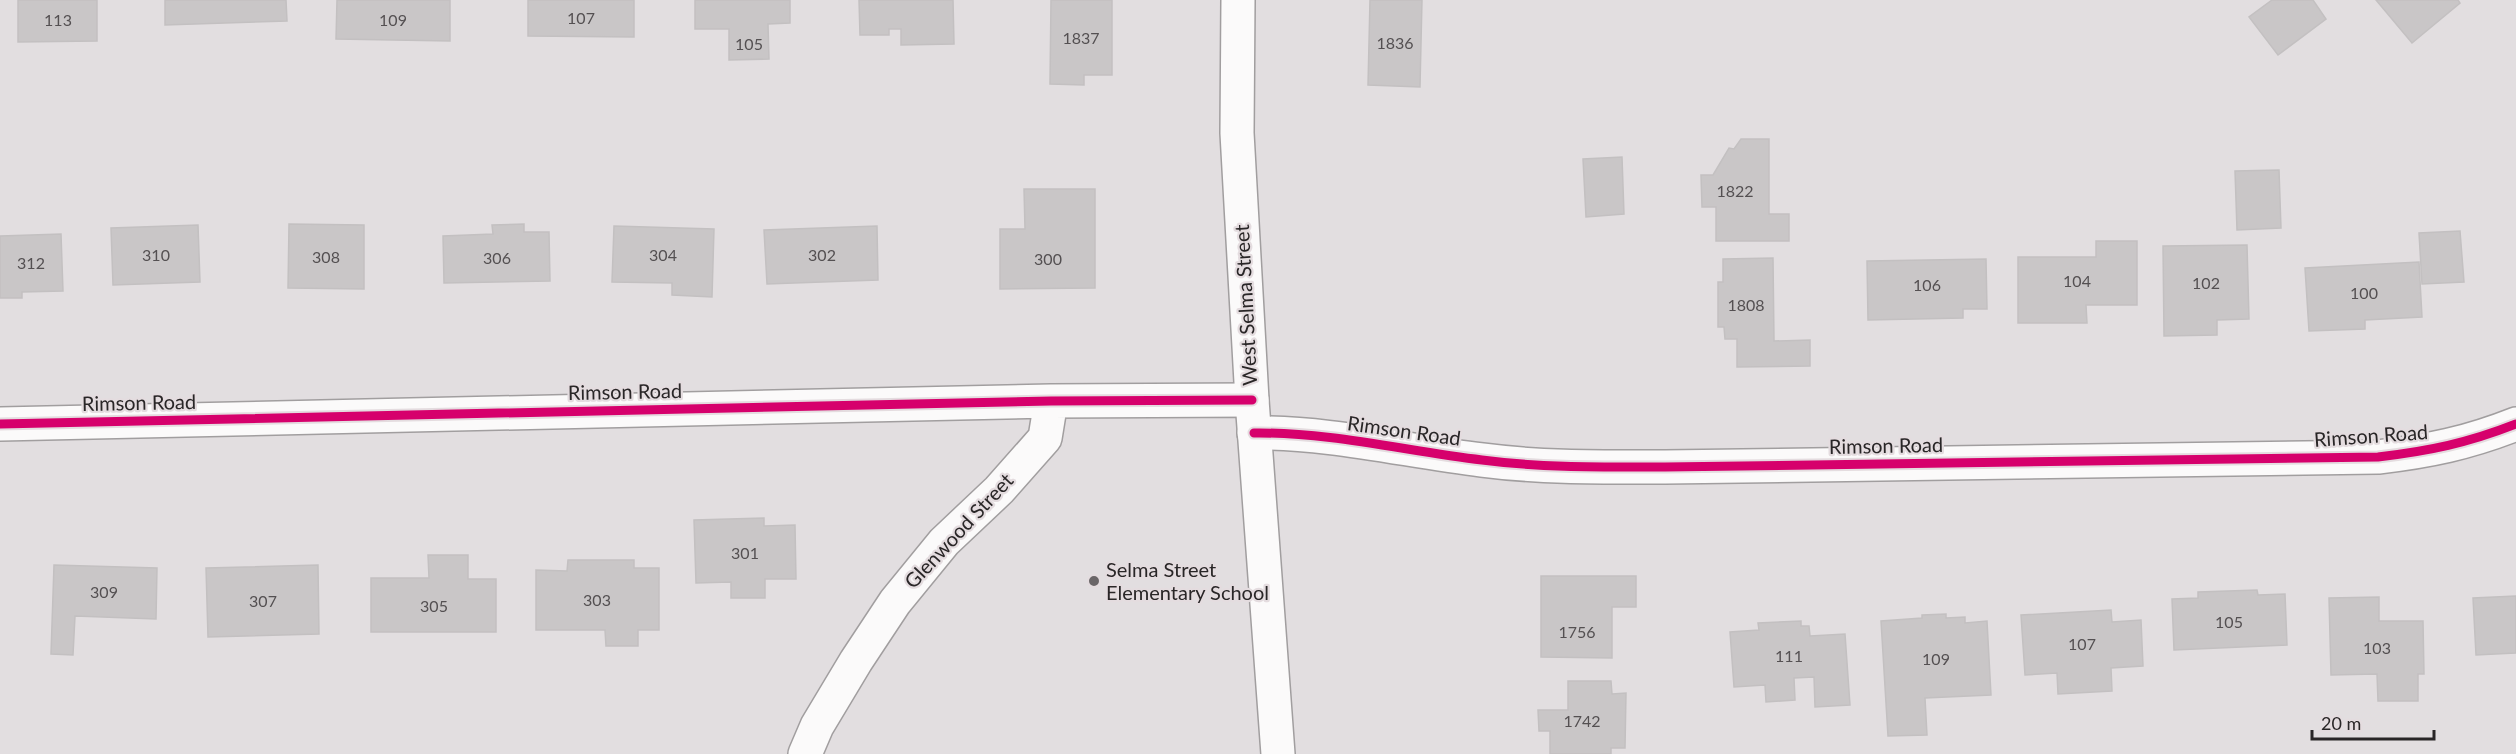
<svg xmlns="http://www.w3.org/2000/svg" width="2516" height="754" font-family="Lato,sans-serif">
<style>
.building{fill:#c9c6c7;stroke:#c3c0c1;stroke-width:1.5}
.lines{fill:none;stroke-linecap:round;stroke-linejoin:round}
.street-casing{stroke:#a19e9f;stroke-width:36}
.secondary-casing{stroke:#a19e9f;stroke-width:36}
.street{stroke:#fbfafa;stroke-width:33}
.secondary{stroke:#fbfafa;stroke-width:33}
.cycleway-casing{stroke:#e4dcdf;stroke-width:13}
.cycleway{stroke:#d6006c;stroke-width:9}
.poi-dot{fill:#6a6668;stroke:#e4dcdf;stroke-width:2}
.labels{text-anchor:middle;stroke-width:4.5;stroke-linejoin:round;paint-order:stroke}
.number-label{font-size:16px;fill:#545052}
.street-label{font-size:20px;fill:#292627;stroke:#e4dcdf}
.poi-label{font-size:20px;fill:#292627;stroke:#e4dcdf;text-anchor:start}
</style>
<rect width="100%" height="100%" fill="#e2dee0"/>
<path class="building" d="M18,0H97V41L18,42Z
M165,0H286L287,21L165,25Z
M337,0H450V41L336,39Z
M528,0H634V37L528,36Z
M695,0H790V23L768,24L769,59L729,60V29H695Z
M859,0H953L954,44L901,45V29H889V35H860Z
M1051,0H1112V75H1084V85L1050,84Z
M1370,0H1422L1420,87L1368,85Z
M2272,0H2313L2326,19L2278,55L2249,17Z
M2376,0H2458L2460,3L2412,43Z
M1741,139H1769V214H1789V241H1716V207H1702L1701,175H1713L1729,148L1734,149Z
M1622,157L1624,214L1586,217L1583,159Z
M2279,170L2281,228L2237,230L2235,171Z
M1024,189H1095V288L1000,289V229H1025Z
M289,224L364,225V289L288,288Z
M524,224V232H549L550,281L444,283L443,236L493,234L492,225Z
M198,225L200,282L113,285L111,228Z
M614,226L714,229L712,297L672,295V283L612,282Z
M877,226L878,280L767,284L764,230Z
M2460,231L2464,282L2422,284L2419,233Z
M61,234L63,291L22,292V298H0V236Z
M2096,241H2137V305H2086L2087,323H2018V257H2096Z
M2247,245L2249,319L2217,320V335L2164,336L2163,246Z
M1773,258L1774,341L1810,340V366L1737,367V339H1725L1724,327H1718V282H1723V259Z
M1986,259L1987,309H1963V318L1868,320L1867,261Z
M2419,262L2422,317L2365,320V329L2309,331L2305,268Z
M764,518V526L795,525L796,579H765V598H731V582L696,583L694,520Z
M428,555H468V579H496V632H371V578H429Z
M568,560H634V568H659V630H638V646H606L605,630H536V570L567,571Z
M54,565L157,568L156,619L75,616L73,655L51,654Z
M318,565L319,634L208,637L206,568Z
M1541,576H1636V607H1612V658L1541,657Z
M2257,590L2258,595L2285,594L2287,645L2174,650L2172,599L2198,598V592Z
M2516,596V653L2476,655L2473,598Z
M2379,597V621H2423L2424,674H2418V701H2378L2377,674L2331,675L2329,598Z
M2111,610L2112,622L2141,620L2143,666L2111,668L2112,691L2058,694L2057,673L2025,675L2021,615Z
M1946,614V618L1965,617V623L1987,621L1991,695L1925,698L1927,735L1888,736L1881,621L1922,618V615Z
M1801,621V626H1809L1810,636L1845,634L1850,705L1815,707L1814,677L1794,678L1795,700L1766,702L1765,685L1734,687L1730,632L1759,630L1758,623Z
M1568,681H1611L1612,694L1626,693L1625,748H1611V754H1550V731H1539L1538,710H1568Z"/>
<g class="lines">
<defs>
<path id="street" d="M0,424L1051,401L1252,400
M1254,433C1330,432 1406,451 1482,460C1543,468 1604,467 1665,467L2378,457C2429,451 2468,443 2516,424
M805,754L817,726L856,661L895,602L944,542L999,490L1045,438L1051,401"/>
<path id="secondary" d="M1238,0L1237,133L1252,400L1278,754"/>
</defs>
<use href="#street" class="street-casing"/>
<use href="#secondary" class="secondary-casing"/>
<use href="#street" class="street"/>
<use href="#secondary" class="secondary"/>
<defs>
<path id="cycleway" d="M0,424L1051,401L1252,400
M1254,433C1330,432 1406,451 1482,460C1543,468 1604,467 1665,467L2378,457C2429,451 2468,443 2516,424"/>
</defs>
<use href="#cycleway" class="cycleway-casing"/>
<use href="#cycleway" class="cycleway"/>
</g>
<circle class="poi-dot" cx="1094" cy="581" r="6"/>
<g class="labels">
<g class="number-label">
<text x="581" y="24">107</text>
<text x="58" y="26">113</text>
<text x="393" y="26">109</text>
<text x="1081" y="44">1837</text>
<text x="1395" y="49">1836</text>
<text x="749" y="50">105</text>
<text x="1735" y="197">1822</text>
<text x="156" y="261">310</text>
<text x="663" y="261">304</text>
<text x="822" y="261">302</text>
<text x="326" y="263">308</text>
<text x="497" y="264">306</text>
<text x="1048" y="265">300</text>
<text x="31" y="269">312</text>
<text x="2077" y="287">104</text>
<text x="2206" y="289">102</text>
<text x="1927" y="291">106</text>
<text x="2364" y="299">100</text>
<text x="1746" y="311">1808</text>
<text x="745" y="559">301</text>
<text x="104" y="598">309</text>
<text x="597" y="606">303</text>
<text x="263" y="607">307</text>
<text x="434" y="612">305</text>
<text x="2229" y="628">105</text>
<text x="1577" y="638">1756</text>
<text x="2082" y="650">107</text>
<text x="2377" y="654">103</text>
<text x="1789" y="662">111</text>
<text x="1936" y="665">109</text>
<text x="1582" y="727">1742</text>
</g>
<g class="street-label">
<text transform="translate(1246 305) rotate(-93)" y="7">West Selma Street</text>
<text transform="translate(625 392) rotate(-1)" y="7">Rimson Road</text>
<text transform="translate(139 403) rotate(-1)" y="7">Rimson Road</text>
<text transform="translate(1404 431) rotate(8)" y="7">Rimson Road</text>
<text transform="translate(2371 436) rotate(-4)" y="7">Rimson Road</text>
<text transform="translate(1886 446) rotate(-1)" y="7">Rimson Road</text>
<text transform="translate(959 531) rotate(-47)" y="7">Glenwood Street</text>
</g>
<g class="poi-label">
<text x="1106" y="577">Selma Street<tspan x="1106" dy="23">Elementary School</tspan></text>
</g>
</g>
<path d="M2312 730v9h122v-9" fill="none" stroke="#292627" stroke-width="3"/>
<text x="2321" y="730" font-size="18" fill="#292627" stroke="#e4dcdf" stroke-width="4.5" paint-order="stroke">20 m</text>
</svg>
